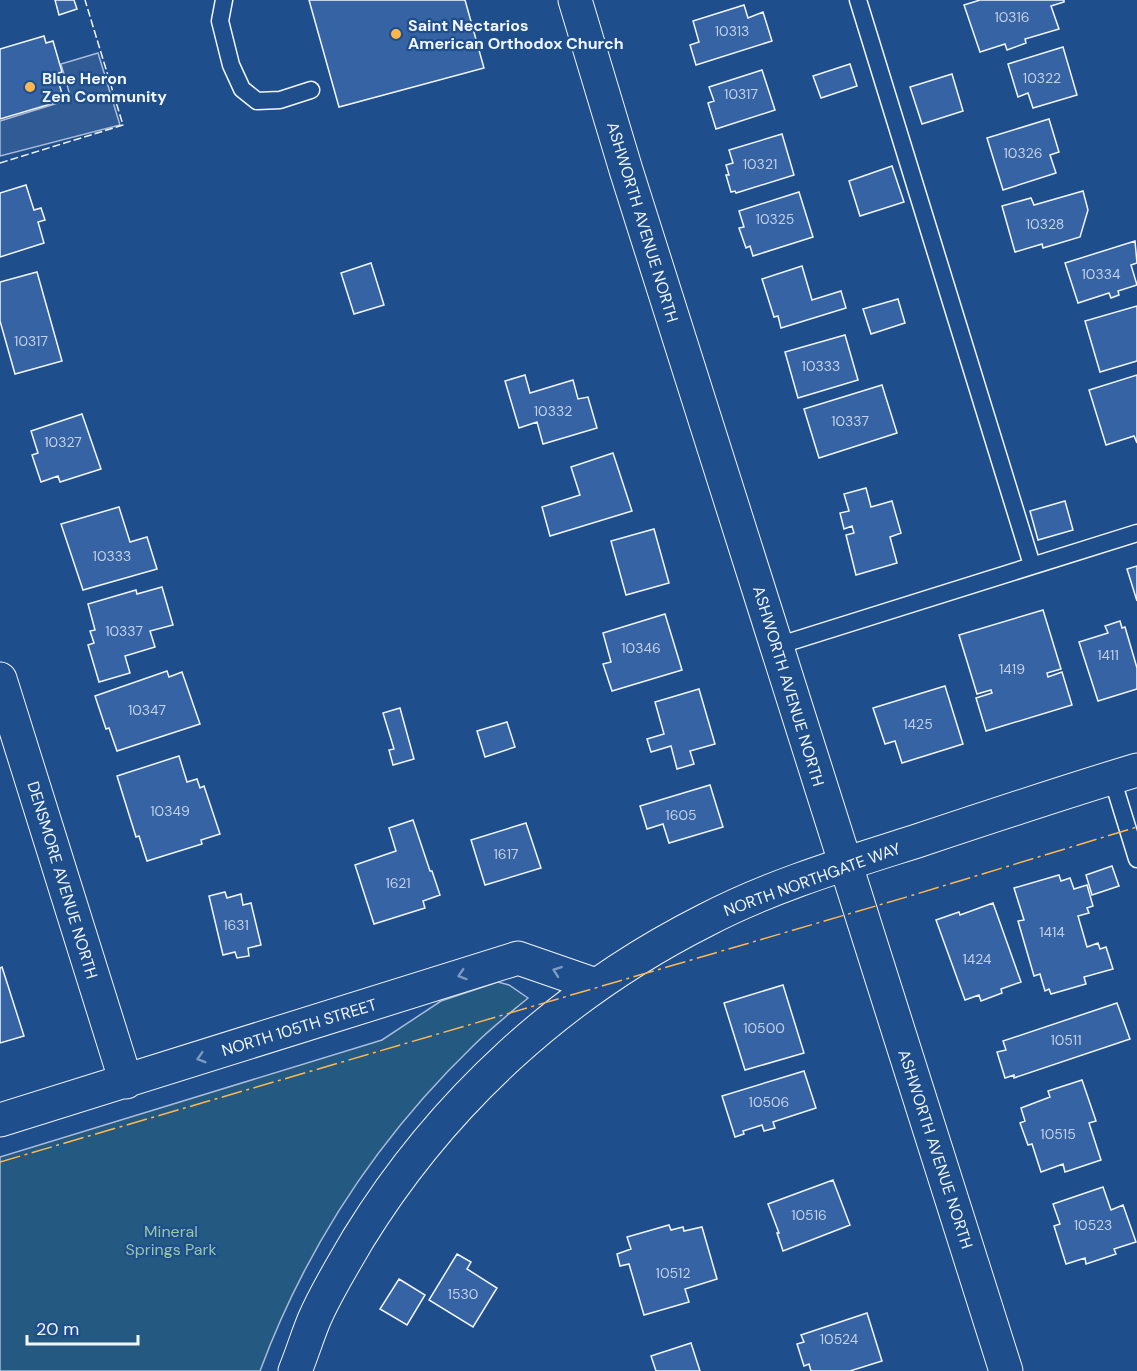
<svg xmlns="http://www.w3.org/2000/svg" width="1137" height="1371" font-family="'DM Sans',sans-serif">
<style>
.green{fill:#245a82;stroke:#a8bbd7;stroke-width:1.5}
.parking{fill:#305b95;stroke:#a8bbd7;stroke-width:1.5}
.building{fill:#3563a3;stroke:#f2f6ff;stroke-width:1.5}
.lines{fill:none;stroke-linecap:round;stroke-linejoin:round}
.service-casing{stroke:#f2f6ff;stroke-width:19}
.minor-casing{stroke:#f2f6ff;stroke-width:35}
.primary-casing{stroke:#f2f6ff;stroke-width:35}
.service{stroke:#1f4e8c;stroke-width:16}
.minor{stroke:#1f4e8c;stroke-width:33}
.primary{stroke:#1f4e8c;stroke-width:33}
.fence{stroke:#f2f6ff;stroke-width:1.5;stroke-dasharray:8 3;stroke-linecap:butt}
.power{stroke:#ffb74d;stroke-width:1.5;stroke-dasharray:21 4.5 3 4.5;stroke-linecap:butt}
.oneway{stroke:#7e9ac0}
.poi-dot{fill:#ffb74d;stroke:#1f4e8c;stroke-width:2}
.labels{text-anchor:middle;stroke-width:4.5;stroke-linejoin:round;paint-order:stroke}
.number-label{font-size:14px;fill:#c3d1e8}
.poi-label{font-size:16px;font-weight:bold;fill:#f2f6ff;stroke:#1f4e8c;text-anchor:start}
.street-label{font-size:16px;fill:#f2f6ff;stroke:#1f4e8c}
.park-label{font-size:16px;fill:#97c8a6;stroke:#1f4e8c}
</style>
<rect width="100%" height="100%" fill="#1f4e8c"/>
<path class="green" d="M498,982L509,985L528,998C509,1014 490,1029 473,1046C378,1138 306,1247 260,1371H0V1157L382,1040L441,1001Z"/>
<path class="parking" d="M98,53L120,125L0,156V121L71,99L61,64Z"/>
<path class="building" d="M55,0H74L77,9L59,15Z
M309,0H465L484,68L339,107Z
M980,0H1064V2L1051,6L1059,29L1025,39L1026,43L1007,50L1005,44L980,52L964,5Z
M744,5L748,18L763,12L772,41L696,65L690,45L699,42L693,21Z
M44,36L46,43L53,41L62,72L56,74L64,100L0,119V49Z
M1063,47L1077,95L1033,108L1028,93L1018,97L1008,64Z
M850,64L857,86L821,98L813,76Z
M762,70L775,110L716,129L708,103L714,101L709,87Z
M952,74L963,111L922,124L910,87Z
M1049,119L1059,152L1050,155L1056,173L1003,190L987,138Z
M782,134L794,175L736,193L735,191L731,192L726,175H729L726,165L733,163L729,150Z
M892,166L904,202L860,216L849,181Z
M26,185L34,210L41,208L45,220L38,222L44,243L0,257V193Z
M1083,191L1088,210L1080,237L1043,248L1042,244L1015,252L1002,206L1031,198L1034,205Z
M799,192L813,237L753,256L750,246L746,248L739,228L744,227L739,211Z
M1135,241L1137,263L1131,265L1137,285L1118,291L1119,295L1111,298L1109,293L1078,303L1065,263Z
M371,263L384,305L354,314L341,273Z
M802,266L812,300L841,291L846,308L781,328L778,316L774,317L762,279Z
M37,272L62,361L15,374L0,321V282Z
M898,299L905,323L871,334L863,309Z
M1137,306V361L1100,372L1085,321Z
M845,335L858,380L798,398L785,352Z
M525,375L530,393L573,380L578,399L588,397L597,428L543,444L537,422L519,428L505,381Z
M1137,375V443L1134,436L1106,445L1089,390Z
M882,385L897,433L819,458L804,409Z
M82,414L101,469L60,482L58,476L41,482L32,455L38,453L31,431Z
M613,453L632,511L550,536L542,507L580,495L571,467Z
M866,488L871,507L892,501L901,533L890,537L897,563L856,575L846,535L854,533L852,526L844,529L840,513L849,511L844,494Z
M1065,501L1073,530L1038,540L1030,511Z
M119,507L130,542L147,537L157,569L83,590L61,524Z
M654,529L669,583L626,595L611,541Z
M1137,566V601L1127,569Z
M162,587L173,625L150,631L155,647L125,656L130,673L99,682L88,645L94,643L90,631L95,630L88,604L136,590L137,594Z
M1043,610L1061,669L1047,673L1048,677L1062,672L1072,705L986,731L976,698L992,693L991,690L977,694L959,635Z
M665,614L682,670L612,691L603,664L611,662L603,633Z
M1120,621L1122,628L1125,627L1137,668V689L1098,701L1079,642L1108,633L1105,626Z
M167,671L169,677L182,672L200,724L117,751L109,728L106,729L95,696Z
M945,686L963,744L902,763L895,741L885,744L873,708Z
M699,689L715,744L690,751L694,764L677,769L671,746L651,752L647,739L664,734L655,702Z
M400,708L414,759L393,765L389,750L394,749L383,713Z
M507,722L515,747L485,757L477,731Z
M179,756L187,782L197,779L200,788L204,786L220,834L201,840L202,844L147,861L139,836L136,837L117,776Z
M710,785L723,827L669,843L663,824L647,829L640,806Z
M413,820L430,871H432L440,895L423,901L425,908L374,924L355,865L396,851L389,828Z
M526,823L541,868L485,885L471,840Z
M1112,866L1119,886L1092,895L1086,875Z
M1059,875L1061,881L1070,878L1074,889L1087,885L1093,906L1087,908L1089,913L1078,916L1087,947L1098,943L1100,949L1106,947L1113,969L1084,977L1086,984L1051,994L1049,989L1045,991L1040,974L1034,976L1018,921L1024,920L1014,888Z
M225,892L227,898L241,894L243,905L251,903L261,945L248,948L249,956L237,958L235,952L223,955L209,896Z
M993,903L1021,982L1001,989L1002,993L981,1001L979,995L965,1000L936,920L959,912L960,915Z
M2,967L24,1036L0,1043V968Z
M783,985L804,1053L745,1070L724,1003Z
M1117,1003L1130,1039L1014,1078V1075L1005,1078L997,1052L1006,1050L1003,1041Z
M804,1071L816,1108L773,1122L775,1128L764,1131L762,1125L743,1131L744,1134L735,1137L722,1096Z
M1082,1080L1096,1121L1089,1123L1101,1160L1065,1172L1063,1164L1041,1172L1032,1144L1028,1145L1020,1123L1025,1121L1021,1108L1050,1097L1048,1091Z
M833,1180L850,1225L783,1251L777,1233H779L768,1204Z
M1103,1187L1111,1210L1123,1205L1136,1242L1114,1249L1116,1254L1086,1264L1085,1258L1066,1264L1054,1226L1060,1224L1053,1204Z
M669,1225L671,1230L683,1227L684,1231L702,1227L717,1279L685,1289L689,1302L644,1315L629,1264L620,1266L617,1254L631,1249L627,1237Z
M457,1254L471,1262L467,1269L497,1288L473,1327L429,1300Z
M399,1279L425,1295L407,1325L380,1309Z
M867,1313L882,1361L850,1371H811L809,1364L804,1366L797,1344L804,1342L801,1335Z
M691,1343L700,1371H656L651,1356Z"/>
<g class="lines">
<defs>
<path id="service" d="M224,0L220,21L231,65L242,89L257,101L280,100L311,90
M858,0L1032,565
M777,646L1137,533
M1112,778L1137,859"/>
<path id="minor" d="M575,0L626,170L1006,1371
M0,679L126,1082
M0,1120L518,958L596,985"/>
<path id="primary" d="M295,1371C302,1354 307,1337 314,1320C326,1292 343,1265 358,1239C442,1102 563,992 706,920C773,885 848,863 920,840C992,816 1064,792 1137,770"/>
</defs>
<use href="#service" class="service-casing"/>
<use href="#minor" class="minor-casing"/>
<use href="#primary" class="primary-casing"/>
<use href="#service" class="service"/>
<use href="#minor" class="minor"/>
<use href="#primary" class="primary"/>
<path class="fence" d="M0,163L123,125L85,0"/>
<path class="power" d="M0,1162L910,896L1137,827"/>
</g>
<defs><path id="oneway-chevron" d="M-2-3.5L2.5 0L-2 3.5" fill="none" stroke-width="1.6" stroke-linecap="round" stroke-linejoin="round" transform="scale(1.5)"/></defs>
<g class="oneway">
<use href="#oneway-chevron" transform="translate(557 971) rotate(-160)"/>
<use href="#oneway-chevron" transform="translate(462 975) rotate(162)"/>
<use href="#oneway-chevron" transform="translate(201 1058) rotate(163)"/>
</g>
<g class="poi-dot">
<circle cx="396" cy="34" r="6"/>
<circle cx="30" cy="87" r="6"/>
</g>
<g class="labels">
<g class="number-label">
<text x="1012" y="22">10316</text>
<text x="732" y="36">10313</text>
<text x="1042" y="83">10322</text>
<text x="741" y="99">10317</text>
<text x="1023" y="158">10326</text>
<text x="760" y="169">10321</text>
<text x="775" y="224">10325</text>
<text x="1045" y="229">10328</text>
<text x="1101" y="279">10334</text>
<text x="31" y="346">10317</text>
<text x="821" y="371">10333</text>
<text x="553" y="416">10332</text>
<text x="850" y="426">10337</text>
<text x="63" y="447">10327</text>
<text x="112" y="561">10333</text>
<text x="124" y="636">10337</text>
<text x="641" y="653">10346</text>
<text x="1108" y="660">1411</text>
<text x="1012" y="674">1419</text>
<text x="147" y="715">10347</text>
<text x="918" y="729">1425</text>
<text x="170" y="816">10349</text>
<text x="681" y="820">1605</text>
<text x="506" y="859">1617</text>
<text x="398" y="888">1621</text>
<text x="236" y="930">1631</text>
<text x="1052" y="937">1414</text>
<text x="977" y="964">1424</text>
<text x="764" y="1033">10500</text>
<text x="1066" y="1045">10511</text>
<text x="769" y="1107">10506</text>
<text x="1058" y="1139">10515</text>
<text x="809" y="1220">10516</text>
<text x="1093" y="1230">10523</text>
<text x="673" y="1278">10512</text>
<text x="463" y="1299">1530</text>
<text x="839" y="1344">10524</text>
</g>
<g class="poi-label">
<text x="408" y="31">Saint Nectarios<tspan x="408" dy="18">American Orthodox Church</tspan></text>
<text x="42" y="84">Blue Heron<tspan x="42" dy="18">Zen Community</tspan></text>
</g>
<g class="street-label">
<text transform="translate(643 222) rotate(73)" y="6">ASHWORTH AVENUE NORTH</text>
<text transform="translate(789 686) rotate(73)" y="6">ASHWORTH AVENUE NORTH</text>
<text transform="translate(812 879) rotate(-20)" y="6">NORTH NORTHGATE WAY</text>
<text transform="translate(63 880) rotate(73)" y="6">DENSMORE AVENUE NORTH</text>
<text transform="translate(299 1027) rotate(-17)" y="6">NORTH 105TH STREET</text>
<text transform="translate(936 1149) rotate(72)" y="6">ASHWORTH AVENUE NORTH</text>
</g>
<g class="park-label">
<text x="171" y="1237">Mineral<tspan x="171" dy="18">Springs Park</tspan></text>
</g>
</g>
<path d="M27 1335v9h111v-9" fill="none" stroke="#f2f6ff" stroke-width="3"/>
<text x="36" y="1335" font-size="18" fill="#f2f6ff" stroke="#1f4e8c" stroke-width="4.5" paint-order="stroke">20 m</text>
</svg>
